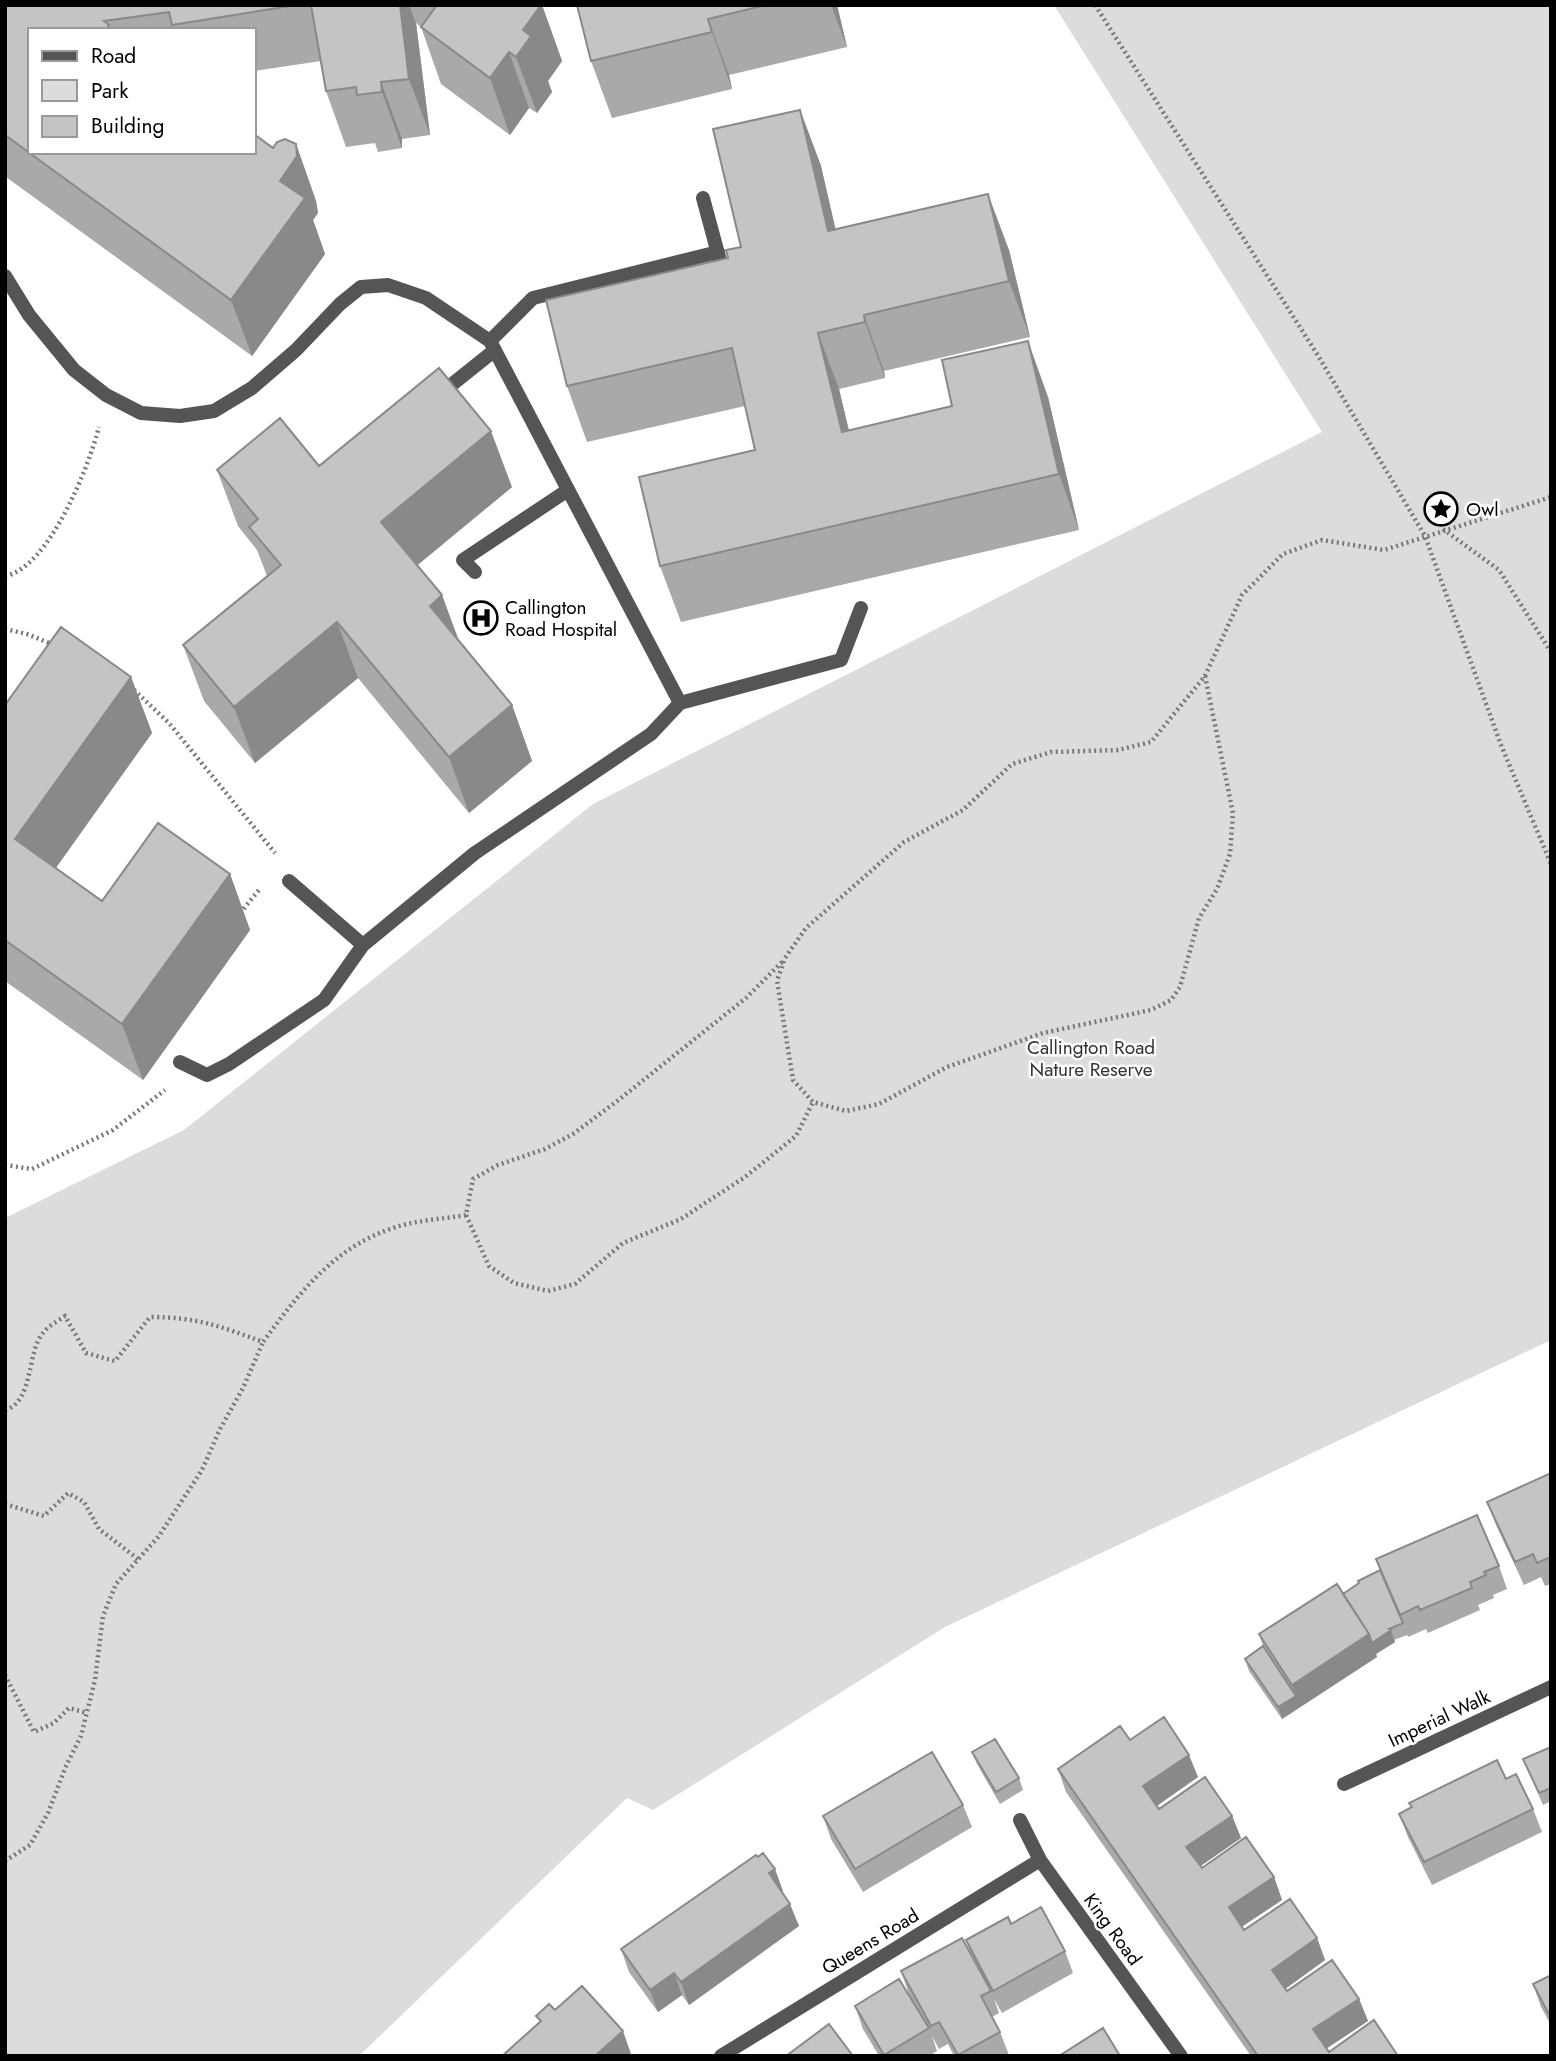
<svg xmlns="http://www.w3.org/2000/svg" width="1556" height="2061" font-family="Jost,sans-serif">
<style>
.green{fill:#dcdcdc}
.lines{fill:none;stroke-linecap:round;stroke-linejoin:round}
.path{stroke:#777;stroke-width:4.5;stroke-dasharray:2 3.5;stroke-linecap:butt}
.service{stroke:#555;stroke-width:14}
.minor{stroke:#555;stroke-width:14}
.wall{fill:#a9a9a9}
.shaded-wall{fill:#898989}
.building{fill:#c4c4c4;stroke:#898989;stroke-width:2}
.labels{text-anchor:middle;stroke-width:5;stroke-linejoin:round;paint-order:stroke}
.poi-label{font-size:19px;fill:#000;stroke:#fff;text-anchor:start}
.park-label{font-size:19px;fill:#333;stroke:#fff}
.street-label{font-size:19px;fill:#000;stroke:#fff}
</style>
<rect width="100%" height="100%" fill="#fff"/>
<path class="green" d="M1054,5H1551V1340L945,1627L653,1810L627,1798L359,2056H5V1218L184,1130L593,804L1322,432Z"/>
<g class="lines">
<path class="path" d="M1095,5L1317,354L1425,536L1501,745L1551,864
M1443,529L1499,570L1551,652
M5,576C49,568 89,466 99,427
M5,629L27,634L54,645
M1205,676L1233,813L1230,854L1217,889L1199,918L1180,987L1171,1000L1151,1010L1043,1033L947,1067L879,1104L846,1111L813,1102L793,1080L777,981L785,958L806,928L904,842L963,810L1012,764L1051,752L1118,750L1151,742L1205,676L1242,595L1283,554L1322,540L1384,550L1551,497
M134,690L169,723L275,853
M240,913L259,890
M782,962L746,998L616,1102L573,1134L545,1149L498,1165L473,1179L466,1215L489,1266L514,1283L548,1291L575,1284L623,1243L681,1219L745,1177L796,1136L813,1102
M5,1165L32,1169L113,1130L165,1090
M5,1410C34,1402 27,1350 43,1333C48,1326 58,1321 65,1316L86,1353L115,1361L150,1317C196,1317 220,1326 263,1342C299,1293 335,1246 396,1227C418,1220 443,1219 466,1215
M5,1504L44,1516L68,1493L84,1502L99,1529L138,1559
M5,1675L34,1732L54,1723L69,1708L87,1713
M5,1861L30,1845L48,1813L66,1766L81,1736L95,1680L103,1616L116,1584L159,1536L202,1470L220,1429L243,1388L263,1342"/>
<path class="service" d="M703,198L720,261
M5,276L29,315L74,370L106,395L141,413L180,416L214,411L252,388L296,350L340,304L361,287L388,285L426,298L490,341L680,703
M490,341L533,298L718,252
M440,394L495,350
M475,572L463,560L568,490
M289,881L363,945
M180,1062L207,1075L229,1064L324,1000L363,945L475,853L651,734L680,703L841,660L861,608"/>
<path class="minor" d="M1344,1784L1551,1687
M1020,1820L1040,1860L1181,2056
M721,2056L1040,1860"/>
</g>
<path class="wall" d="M5,5H542L562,61L548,81L552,92L537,113L529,108L510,135L441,84L421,27L416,23L430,135L402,139V148L378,152L375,143L346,147L326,91L321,61L254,71V30H30L273,148L296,144L316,201L318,213L313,220L325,254L252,356L6,177L5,178Z
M577,5H837L847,47L729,75L732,89L612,118L591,61Z
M800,110L821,166L835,230L1009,250L1030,337L884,371L885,378L839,389L849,430L1048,397L1079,530L681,622L660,566L755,450L745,406L587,442L567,386L741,247Z
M319,466L512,487L417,565L442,595L459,642L512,705L532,761L469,813L358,678L255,763L204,701L183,645L267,576L257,550L238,526L217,470Z
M131,677L152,733L55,868L102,901L230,874L250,930L143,1080L5,981V705Z
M1551,1473V1584L1545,1586L1541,1577L1524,1585L1496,1525L1487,1502Z
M1376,1559L1499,1566L1507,1589L1493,1595L1494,1598L1478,1605L1480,1610L1428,1633L1426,1629L1408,1637L1407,1635L1394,1640L1395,1642L1376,1654L1377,1657L1282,1719L1249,1671L1245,1659L1263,1646L1259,1634L1343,1594L1380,1570Z
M1130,1740L1198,1777L1157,1806L1159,1809L1232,1816L1241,1838L1200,1866L1202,1868L1274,1877L1282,1900L1242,1926L1244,1930L1317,1938L1325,1960L1285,1989L1287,1991L1359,1999L1368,2021L1326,2049L1329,2052L1398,2056H1251L1066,1792L1058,1769Z
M1551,1747V1801L1543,1805L1523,1759Z
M972,1752L1019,1778L1023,1790L1000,1804L977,1764Z
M1506,1779L1533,1809L1542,1832L1432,1885L1408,1837L1399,1814L1411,1808L1409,1803Z
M963,1805L972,1827L863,1892L831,1839L823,1816Z
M783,1891L782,1892L799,1926L689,2005L682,1995L658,2012L629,1972L621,1949Z
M1011,1924L1065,1951L1073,1973L1002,2013L994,1999L999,2013L992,2017L1000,2032L1009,2055L954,2056L948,2044L939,2049L932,2036L937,2051L929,2056H879L863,2029L855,2006L909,1994L901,1971L971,1954L966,1940Z
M1551,1975V2025L1541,2007L1533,1984Z"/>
<path class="shaded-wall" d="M400,5H409L416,23L430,135L409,79Z
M542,5L562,61L548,81L552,92L537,113L516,57L523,30Z
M831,5H837L847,47Z
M708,19L729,75L732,89L712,32Z
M509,52L529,108L510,135L490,78Z
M381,82L402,139V148L382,92Z
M800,110L821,166L849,287L828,231Z
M296,144L316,201L318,213L313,220L325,254L252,356L231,300Z
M988,194L1009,250L1030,337L1009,281Z
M864,315L884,371L885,378L865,322Z
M818,333L839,389L862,488L842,432Z
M1028,341L1048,397L1079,530L1059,474Z
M491,431L512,487L402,578L381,522Z
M442,595L463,652L430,606Z
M337,622L358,678L255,763L234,707Z
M131,677L152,733L36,896L15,839Z
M512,705L532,761L469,813L449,757Z
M230,874L250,930L143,1080L122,1024Z
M1391,1630L1395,1642L1376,1654L1377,1657L1282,1719L1278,1707L1296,1696L1292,1685L1369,1634Z
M1189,1755L1198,1777L1152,1809L1143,1786Z
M1232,1816L1241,1838L1195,1870L1186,1847Z
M775,1869L783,1891L777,1896L769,1873Z
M1274,1877L1282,1900L1237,1930L1229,1907Z
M790,1904L799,1926L689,2005L681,1982Z
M1317,1938L1325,1960L1281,1992L1272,1970Z
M674,1973L682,1995L658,2012L650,1990Z
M1359,1999L1368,2021L1321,2052L1313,2029Z
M623,2031L631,2054L629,2056H595Z"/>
<path class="building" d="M5,5H296L172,25L169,12L104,21L109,25L106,30H30V152H254V134L273,148L277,142L285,139L296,144L297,156L280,181L305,198L231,300L5,135Z
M311,5H400L409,79L381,82L382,92L357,95L356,87L326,91Z
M437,5H541L523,30L531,36L516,57L509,52L490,78L421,27Z
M577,5H766L708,19L712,32L591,61Z
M800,110L828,231L988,194L1009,281L864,315L865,322L818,333L842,432L952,406L942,360L1028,341L1059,474L660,566L639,477L755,450L732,348L567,386L546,300L728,258L726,250L741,247L713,129Z
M439,368L491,431L381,522L442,595L430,606L512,705L449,757L337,622L234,707L183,645L281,565L249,527L258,519L217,470L280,418L319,466Z
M61,627L131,677L15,839L102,901L158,823L230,874L122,1024L5,940V705Z
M1551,1473V1557L1537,1563L1533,1554L1515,1562L1487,1502Z
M1477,1515L1499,1566L1484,1572L1486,1575L1470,1582L1472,1588L1420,1610L1418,1606L1400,1615L1376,1559Z
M1380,1570L1403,1623L1389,1629L1391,1630L1372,1643L1369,1634L1343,1594L1359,1583L1358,1581Z
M1337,1584L1369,1634L1292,1685L1259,1634Z
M1263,1646L1296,1696L1278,1707L1245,1659Z
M1164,1717L1189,1755L1143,1786L1159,1809L1205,1777L1232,1816L1186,1847L1202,1868L1246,1837L1274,1877L1229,1907L1244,1930L1290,1899L1317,1938L1272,1970L1287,1991L1332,1960L1359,1999L1313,2029L1329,2052L1374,2020L1398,2056H1258L1058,1769L1120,1726L1130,1740Z
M995,1739L1019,1778L996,1792L972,1752Z
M1551,1747V1788L1539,1793L1523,1759Z
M932,1752L963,1805L855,1869L823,1816Z
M1497,1760L1506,1779L1516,1774L1533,1809L1424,1862L1399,1814L1412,1807L1409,1803Z
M763,1853L775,1869L769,1873L790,1904L681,1982L674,1973L650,1990L621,1949L756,1855L758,1857Z
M1041,1907L1065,1951L993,1991L966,1940L1008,1917L1011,1924Z
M962,1938L991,1991L981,1996L1000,2032L958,2055L939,2022L931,2026L901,1971Z
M1551,1975V2018L1533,1984Z
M899,1979L929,2028L884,2055L855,2006Z
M582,1986L623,2031L595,2056H502L541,2021L536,2016L549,2004L555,2010Z
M829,2024L853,2056H786Z
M1103,2028L1120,2056H1059Z"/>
<defs>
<symbol id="sight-ring" viewBox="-11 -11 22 22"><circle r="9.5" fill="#fff" stroke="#000" stroke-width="1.5"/><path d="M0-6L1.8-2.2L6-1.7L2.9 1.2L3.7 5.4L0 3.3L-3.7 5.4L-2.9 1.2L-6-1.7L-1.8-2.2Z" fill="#000"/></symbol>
<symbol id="hospital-ring" viewBox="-11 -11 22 22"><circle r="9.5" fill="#fff" stroke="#000" stroke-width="1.5"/><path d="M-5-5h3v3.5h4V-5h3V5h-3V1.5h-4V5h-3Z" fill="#000"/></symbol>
</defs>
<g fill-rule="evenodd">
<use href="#sight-ring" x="1422" y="490" width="38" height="38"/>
<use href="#hospital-ring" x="462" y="599" width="38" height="38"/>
</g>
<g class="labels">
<g class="poi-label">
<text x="1466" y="516">Owl</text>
<text x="505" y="614">Callington<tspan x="505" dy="22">Road Hospital</tspan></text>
</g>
<g class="park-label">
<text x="1091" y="1054">Callington Road<tspan x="1091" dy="22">Nature Reserve</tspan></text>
</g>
<g class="street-label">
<text transform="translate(1439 1718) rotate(-25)" y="7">Imperial Walk</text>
<text transform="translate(1113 1929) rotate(54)" y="7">King Road</text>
<text transform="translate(870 1941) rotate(-31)" y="7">Queens Road</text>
</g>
</g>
<rect width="1556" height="2061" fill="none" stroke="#000000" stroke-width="14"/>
<rect x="28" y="28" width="228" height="126" fill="#ffffff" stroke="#999999" stroke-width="2"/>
<rect x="42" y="51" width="35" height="10" fill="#555555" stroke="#999999" stroke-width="2"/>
<text x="91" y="63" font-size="21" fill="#000000">Road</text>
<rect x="42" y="80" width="35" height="21" fill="#dcdcdc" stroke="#999999" stroke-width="2"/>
<text x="91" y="98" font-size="21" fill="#000000">Park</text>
<rect x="42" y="116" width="35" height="21" fill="#c4c4c4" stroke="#999999" stroke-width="2"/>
<text x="91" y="133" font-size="21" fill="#000000">Building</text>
</svg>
